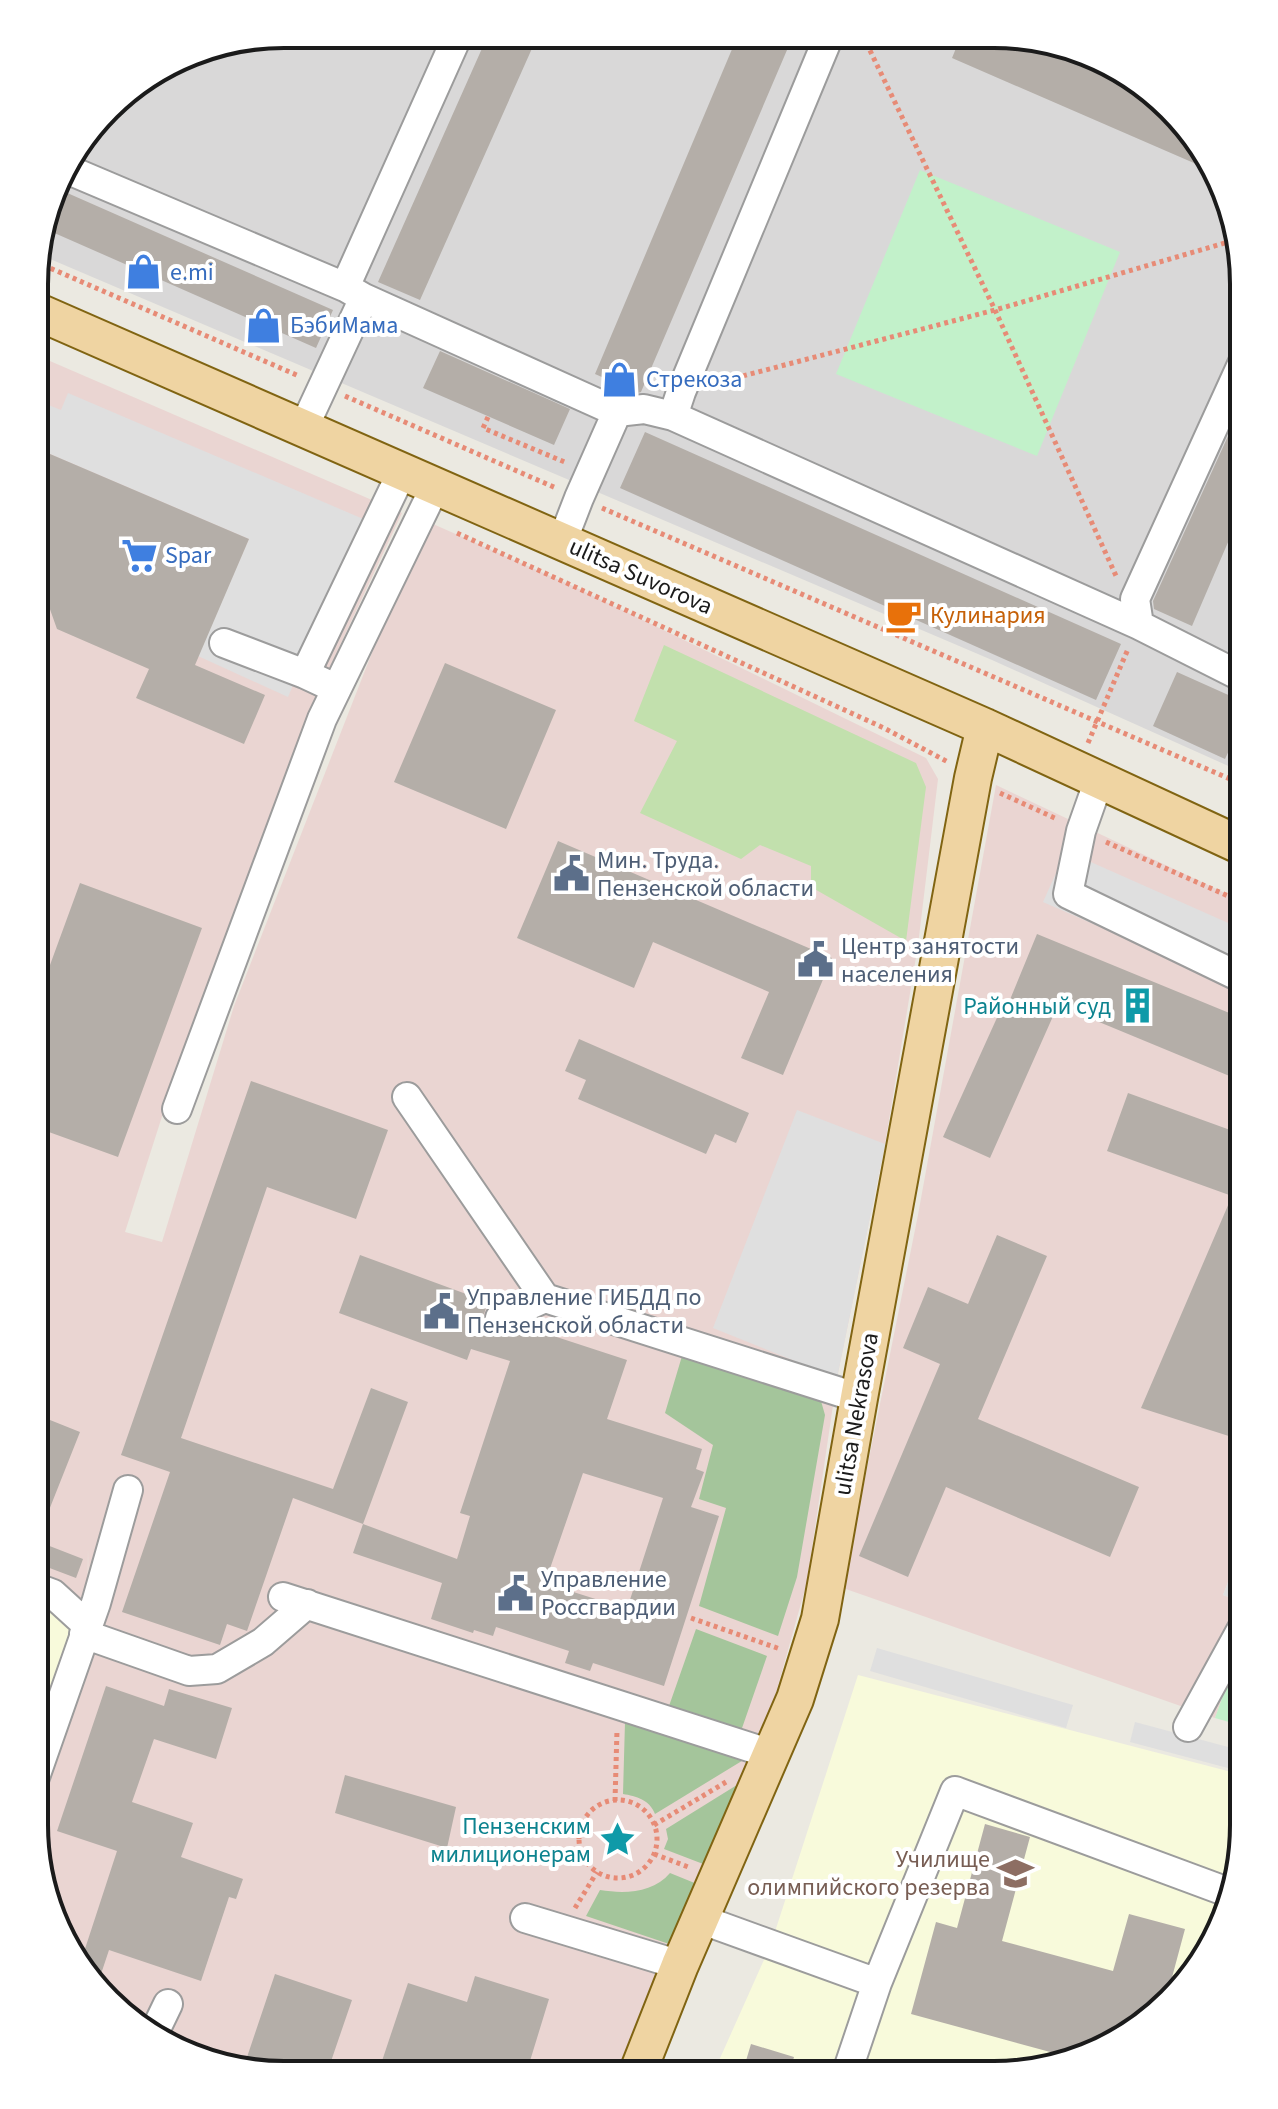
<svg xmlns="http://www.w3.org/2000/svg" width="1278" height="2109" font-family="'Source Sans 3',sans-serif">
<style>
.residential{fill:#d9d8d8}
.commercial{fill:#ead5d2}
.education{fill:#f8fadb}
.grass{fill:#c2e0ad}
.forest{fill:#a4c59b}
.park{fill:#c2f1ca}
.parking{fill:#dfdfdf}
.building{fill:#b4aea8;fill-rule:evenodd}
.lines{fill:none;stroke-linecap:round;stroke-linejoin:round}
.minor-casing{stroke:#9c9c9c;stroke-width:32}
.major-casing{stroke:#806412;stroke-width:40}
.path{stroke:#e78b76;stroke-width:5;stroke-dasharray:4 4;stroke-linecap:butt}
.minor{stroke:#fff;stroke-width:28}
.major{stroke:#efd4a2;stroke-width:36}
.labels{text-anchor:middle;stroke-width:8;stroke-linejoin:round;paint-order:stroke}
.shop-label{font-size:24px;fill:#366cbe;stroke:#fff;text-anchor:start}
.street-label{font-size:24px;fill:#1b1b1b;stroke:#fff}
.food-label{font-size:24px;fill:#c56008;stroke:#fff;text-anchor:start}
.service-label{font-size:24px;fill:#4e5e75;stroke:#fff;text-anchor:start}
.culture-label{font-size:24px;fill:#0d838f;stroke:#fff;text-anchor:end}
.education-label{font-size:24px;fill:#785e54;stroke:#fff;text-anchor:end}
.rim{fill:none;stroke:#1b1b1b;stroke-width:4}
</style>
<rect width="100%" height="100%" fill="#ebe9e1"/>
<path class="residential" d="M284,34L1027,36L1146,86L1225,189L1244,284V773L992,660L36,253L60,173L119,96L189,53Z"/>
<path class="commercial" d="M36,355L402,513L314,701L166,1104L125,1232L162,1242L234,1006L375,645L433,524L573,586L926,758L938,779L918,945L885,1144L837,1378L807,1582L753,1775L618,2074L252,2073L132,2024L53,1920L34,1825L90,1663L88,1549L87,1625L34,1604Z
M996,785L1244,902V1541L1223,1595L1244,1603V1636L1215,1718L843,1588L918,1215Z"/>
<path class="education" d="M34,1604L87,1625L90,1663L34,1825Z
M858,1675L1243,1775V1841L1231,1906L1193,1977L1089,2056L994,2075L713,2074L771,1944Z"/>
<path class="grass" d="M664,645L916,763L926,787L906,941L811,887V866L760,845L741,859L640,813L677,741L634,721Z"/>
<path class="forest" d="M682,1356L821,1401L825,1415L797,1577L778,1636L699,1606L726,1508L699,1499L713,1445L665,1413Z
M696,1629L767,1656L741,1731L669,1706Z
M641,1721L750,1756L655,1814C650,1800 636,1796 623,1794L625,1722Z
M753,1775L711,1867L664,1849L668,1839L666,1829Z
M670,1873L702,1886L675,1946L586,1916L600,1890C625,1894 653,1893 670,1873Z"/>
<path class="park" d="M920,170L1120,252L1037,456L836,374Z
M1244,1636L1243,1726L1215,1718Z"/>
<path class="parking" d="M68,393L368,521L318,626L288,697L198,656L249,539L36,448V400L61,410Z
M1066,851L1244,930V990L1043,902Z
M797,1110L885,1144L837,1378L713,1328Z
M1244,1541V1603L1223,1595Z
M877,1648L1073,1705L1066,1728L870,1671Z
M1135,1722L1243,1751V1772L1130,1742Z"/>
<path class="building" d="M488,35H538L420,300L378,282Z
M738,35L793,36L641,392L638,393L595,374Z
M961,36H1020L1151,92L1210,170L952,58Z
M56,188L333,310L316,348L43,228Z
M440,351L570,409L554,445L423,388Z
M1244,401V505L1192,626L1154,609L1153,601Z
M645,432L1121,644L1096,700L620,488Z
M36,448L249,539L195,665L265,695L244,744L136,698L149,669L57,629L36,570Z
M445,663L556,710L506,829L394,782Z
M1177,672L1244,702V718L1225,759L1153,726Z
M558,841L832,958L783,1075L741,1058L769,992L653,942L634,988L517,938Z
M80,883L202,928L118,1157L35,1127V1006Z
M1037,934L1244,1019V1082L1058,1005L990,1158L943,1137L1005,1000L1009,1002Z
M579,1039L749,1113L736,1143L715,1134L706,1154L578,1099L586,1080L565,1071Z
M251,1081L388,1130L356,1219L267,1187L181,1438L333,1489L371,1388L408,1402L363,1524L293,1498L247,1631L227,1624L220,1645L122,1612L170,1472L121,1455Z
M1128,1093L1244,1135V1417L1235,1438L1141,1408L1232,1196L1107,1151Z
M997,1235L1047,1256L978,1419L1139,1487L1110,1557L946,1487L908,1577L859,1556L940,1364L903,1348L928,1287L968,1304Z
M360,1255L488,1302L483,1317L485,1326L491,1332L497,1335L506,1334L523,1326L627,1360L607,1419L702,1449L696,1469L704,1472L691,1507L719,1516L664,1686L593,1663L590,1671L565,1663L569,1651L496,1627L493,1636L474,1630L473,1633L431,1619L442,1583L353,1553L363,1524L457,1559L470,1516L460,1513L510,1361L471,1349L467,1360L339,1313ZM583,1473L663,1498L627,1609L545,1583Z
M35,1414L80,1432L36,1543L34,1542Z
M47,1545L83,1559L76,1578L39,1564Z
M106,1686L164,1706L169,1689L232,1708L216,1759L154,1739L132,1802L193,1823L181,1857L243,1879L236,1899L229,1897L201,1981L109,1950L99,1980L82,1958L117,1851L57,1831Z
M345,1775L456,1807L447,1848L335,1813Z
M985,1824L1030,1837L1002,1941L1113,1971L1129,1914L1185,1929L1167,1996L1089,2056L1076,2059L911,2014L936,1922L957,1928Z
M275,1974L352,2000L327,2073H252L243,2069Z
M475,1976L549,1999L526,2074L378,2073L408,1983L467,2002Z
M751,2044L794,2057L789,2074H742Z"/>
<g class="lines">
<defs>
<path id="minor" d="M64,168L345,287
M364,298L617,412
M673,416L681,392L829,36
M303,429L364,298L345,287L458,35
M562,542L579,498L617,412L644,409L673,416L1139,625L1135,599L1244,360
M1139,625L1244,678
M224,643L305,674
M335,688L305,674L402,472
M1099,780L1081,831L1068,894L1244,979
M407,1097L545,1298L859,1398
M177,1109L322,719L435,487
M500,1318L545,1298
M34,1587L53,1594L87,1625
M283,1597L771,1754
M84,1634L189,1671L217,1669L263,1642L307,1604
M1188,1727L1244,1625
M34,1780L96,1603L128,1490
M525,1918L680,1965
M700,1919L877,1983
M154,2033L168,2004
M846,2075L877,1983L955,1791L1233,1894"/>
<path id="major" d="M36,311L985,727L1244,847
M637,2074L680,1965L795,1699L820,1619L859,1398L973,778L985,727"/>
</defs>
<use href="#minor" class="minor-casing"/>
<use href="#major" class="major-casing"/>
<path class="path" d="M863,36L995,310L1117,578
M36,262L299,376
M712,384L995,310L1235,240
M345,396L556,488
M488,417L483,428L567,463
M602,508L1244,785
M457,533L884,728L948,762
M1088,743L1128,649
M1000,793L1057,819
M1106,842L1244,903
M691,1618L780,1649
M579 1839a39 39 0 1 1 78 0a39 39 0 1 1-78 0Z
M615,1801L617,1730
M654,1825L726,1782
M654,1854L691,1868
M575,1908L597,1872"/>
<use href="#minor" class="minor"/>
<use href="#major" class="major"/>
</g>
<defs>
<symbol id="shop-bare" viewBox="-9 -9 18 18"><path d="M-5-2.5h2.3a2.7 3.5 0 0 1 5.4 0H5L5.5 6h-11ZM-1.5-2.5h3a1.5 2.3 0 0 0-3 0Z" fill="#3f7fe0" stroke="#fff" stroke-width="2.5" paint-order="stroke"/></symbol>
<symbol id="supermarket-bare" viewBox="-9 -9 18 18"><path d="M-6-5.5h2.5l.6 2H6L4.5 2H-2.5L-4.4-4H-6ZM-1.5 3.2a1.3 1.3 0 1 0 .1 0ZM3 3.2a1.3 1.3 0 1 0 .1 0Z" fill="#3f7fe0" stroke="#fff" stroke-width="2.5" paint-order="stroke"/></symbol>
<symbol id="cafe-bare" viewBox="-9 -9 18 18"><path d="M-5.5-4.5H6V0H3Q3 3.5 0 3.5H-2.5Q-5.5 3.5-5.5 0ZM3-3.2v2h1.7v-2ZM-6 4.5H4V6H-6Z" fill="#e8710a" stroke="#fff" stroke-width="2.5" paint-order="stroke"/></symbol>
<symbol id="civic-bare" viewBox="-9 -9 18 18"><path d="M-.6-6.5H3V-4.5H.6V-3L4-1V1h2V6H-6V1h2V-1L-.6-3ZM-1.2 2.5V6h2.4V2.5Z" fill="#5c6f8a" stroke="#fff" stroke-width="2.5" paint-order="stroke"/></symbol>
<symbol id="building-bare" viewBox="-9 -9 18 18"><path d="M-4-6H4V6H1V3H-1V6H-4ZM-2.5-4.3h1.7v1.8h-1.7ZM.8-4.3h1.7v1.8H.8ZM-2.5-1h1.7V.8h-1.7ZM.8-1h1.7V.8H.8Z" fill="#0f9aa8" stroke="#fff" stroke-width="2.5" paint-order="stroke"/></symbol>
<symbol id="sight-bare" viewBox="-9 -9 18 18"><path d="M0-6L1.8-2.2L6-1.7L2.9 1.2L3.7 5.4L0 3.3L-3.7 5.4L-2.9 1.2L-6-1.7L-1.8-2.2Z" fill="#0f9aa8" stroke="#fff" stroke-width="2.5" paint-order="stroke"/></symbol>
<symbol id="school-bare" viewBox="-9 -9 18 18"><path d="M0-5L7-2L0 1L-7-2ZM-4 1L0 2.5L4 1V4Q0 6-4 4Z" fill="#8d6e63" stroke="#fff" stroke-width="2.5" paint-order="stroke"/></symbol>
</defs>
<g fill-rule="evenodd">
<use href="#shop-bare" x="118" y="246" width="51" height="51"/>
<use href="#shop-bare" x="238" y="300" width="51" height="51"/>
<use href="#shop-bare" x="594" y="354" width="51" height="51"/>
<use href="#supermarket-bare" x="114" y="530" width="51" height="51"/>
<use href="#cafe-bare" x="878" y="590" width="51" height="51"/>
<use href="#civic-bare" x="546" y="848" width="51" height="51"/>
<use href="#civic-bare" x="790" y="934" width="51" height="51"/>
<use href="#building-bare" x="1112" y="980" width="51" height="51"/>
<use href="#civic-bare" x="416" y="1286" width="51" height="51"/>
<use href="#civic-bare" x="490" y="1568" width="51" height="51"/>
<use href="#sight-bare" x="592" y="1814" width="51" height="51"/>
<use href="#school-bare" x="990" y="1848" width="51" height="51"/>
</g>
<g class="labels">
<g class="shop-label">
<text x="170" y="280">e.mi</text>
<text x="290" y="333">БэбиМама</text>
<text x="646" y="387">Стрекоза</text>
<text x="165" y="563">Spar</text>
</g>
<g class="street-label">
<text transform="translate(641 576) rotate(24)" y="8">ulitsa Suvorova</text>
<text transform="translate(856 1414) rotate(-80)" y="8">ulitsa Nekrasova</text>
</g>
<g class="food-label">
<text x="930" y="623">Кулинария</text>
</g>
<g class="service-label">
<text x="597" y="868">Мин. Труда.<tspan x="597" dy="28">Пензенской области</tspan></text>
<text x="841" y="954">Центр занятости<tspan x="841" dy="28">населения</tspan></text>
<text x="467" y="1305">Управление ГИБДД по<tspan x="467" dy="28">Пензенской области</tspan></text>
<text x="541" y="1587">Управление<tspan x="541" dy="28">Россгвардии</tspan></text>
</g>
<g class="culture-label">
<text x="1111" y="1014">Районный суд</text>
<text x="591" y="1834">Пензенским<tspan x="591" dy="28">милиционерам</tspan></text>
</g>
<g class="education-label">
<text x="990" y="1867">Училище<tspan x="990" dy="28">олимпийского резерва</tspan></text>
</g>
</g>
<path d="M0 0H1278V2109H0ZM284 48H994A236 236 0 0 1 1230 284V1825A236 236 0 0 1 994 2061H284A236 236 0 0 1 48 1825V284A236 236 0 0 1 284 48Z" fill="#fff" fill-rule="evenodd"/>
<path class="rim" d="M284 48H994A236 236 0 0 1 1230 284V1825A236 236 0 0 1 994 2061H284A236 236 0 0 1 48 1825V284A236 236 0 0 1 284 48Z"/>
</svg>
